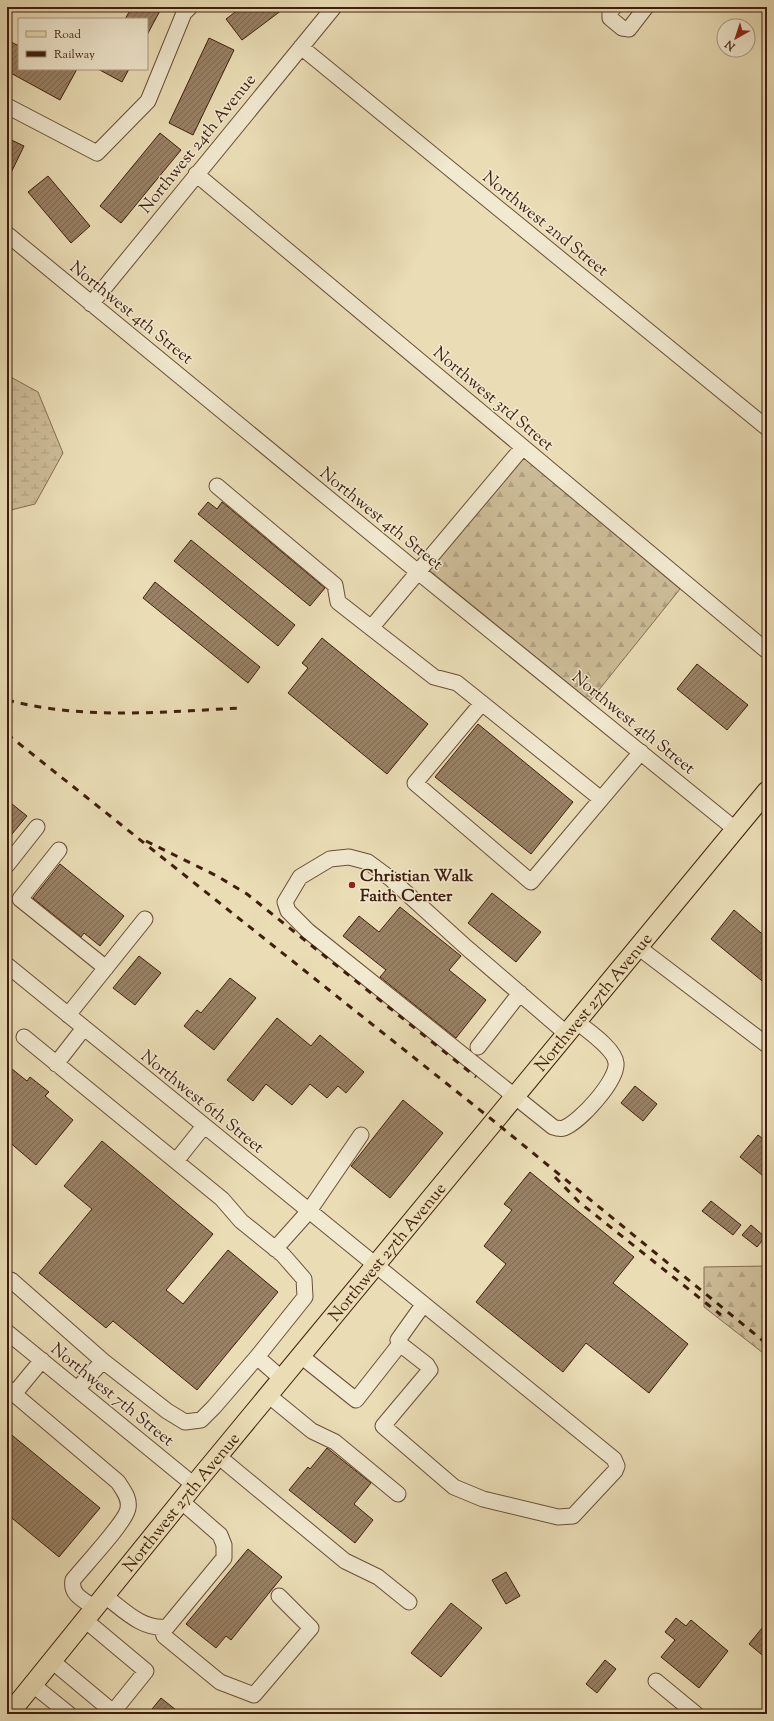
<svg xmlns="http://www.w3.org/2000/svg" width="774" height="1721" font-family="'Sorts Mill Goudy',serif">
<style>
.forest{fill:url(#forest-firs);stroke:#866e53}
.wetland{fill:url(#wetland-marsh);stroke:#866e53}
.building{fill:url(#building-hatch);stroke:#401e0d}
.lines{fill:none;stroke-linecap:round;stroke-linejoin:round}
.minor-casing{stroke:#6a4e37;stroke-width:17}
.major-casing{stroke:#401e0d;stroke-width:21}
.minor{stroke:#f1e9d0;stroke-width:15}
.major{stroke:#eaddb6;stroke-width:19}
.rail{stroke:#401e0d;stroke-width:3;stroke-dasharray:7 7;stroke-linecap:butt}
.poi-dot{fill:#8f2418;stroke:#f1e9d0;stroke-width:1.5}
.labels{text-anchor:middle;stroke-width:3;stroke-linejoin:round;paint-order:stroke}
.street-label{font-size:17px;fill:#401e0d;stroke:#f1e9d0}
.poi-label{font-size:17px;font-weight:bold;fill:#401e0d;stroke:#f1e9d0;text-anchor:start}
</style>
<defs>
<pattern id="forest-firs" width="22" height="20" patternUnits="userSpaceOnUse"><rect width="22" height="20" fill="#cdbd99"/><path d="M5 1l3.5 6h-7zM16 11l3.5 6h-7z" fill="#b1a283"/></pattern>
<pattern id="wetland-marsh" width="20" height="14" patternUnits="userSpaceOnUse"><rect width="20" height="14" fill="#cdbd99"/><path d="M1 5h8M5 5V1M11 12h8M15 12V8" fill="none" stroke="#b1a283"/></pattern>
<pattern id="building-hatch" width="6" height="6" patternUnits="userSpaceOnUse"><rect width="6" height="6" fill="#988165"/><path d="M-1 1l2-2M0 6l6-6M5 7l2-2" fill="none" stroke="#7d6952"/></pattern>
</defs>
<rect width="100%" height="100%" fill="#eaddb6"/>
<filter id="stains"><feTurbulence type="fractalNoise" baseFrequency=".005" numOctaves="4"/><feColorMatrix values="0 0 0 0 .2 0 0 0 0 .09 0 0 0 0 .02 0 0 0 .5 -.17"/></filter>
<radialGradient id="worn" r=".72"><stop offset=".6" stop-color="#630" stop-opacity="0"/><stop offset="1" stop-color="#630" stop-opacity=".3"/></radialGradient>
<path class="forest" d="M524,458L680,589L590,701L429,570Z
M767,1266V1356L704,1307V1267Z"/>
<path class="wetland" d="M7,375L38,392L63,453L35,504L7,511Z"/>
<path class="building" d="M132,7H162L147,35V19H125Z
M242,7H286L242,40L226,19Z
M209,38L234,50L193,135L169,123Z
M7,40L19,46V69H77L60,100L7,71Z
M98,69H129L122,82Z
M160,133L181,150L121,223L100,206Z
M7,138L24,146L7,181Z
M48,176L90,226L71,243L28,192Z
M208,502L217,509L222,502L325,588L310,606L198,514Z
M191,540L295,625L278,646L174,561Z
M155,582L260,667L248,683L143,598Z
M322,638L428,724L387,774L288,693L308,668L302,663Z
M697,664L748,705L727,730L677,689Z
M478,724L573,802L531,854L435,777Z
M7,800L27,816L7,840Z
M60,864L124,916L100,946L84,933L81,937L33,898Z
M492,893L541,932L516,962L468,923Z
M400,907L461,956L449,970L486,1000L456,1038L380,977L386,970L343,936L359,916L379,932Z
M734,910L767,938V985L711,939Z
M139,956L161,973L135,1005L113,988Z
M230,978L256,998L214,1050L184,1026L197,1010L201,1013Z
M277,1018L311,1046L320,1035L364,1072L346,1093L338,1086L327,1098L310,1084L292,1105L266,1084L253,1101L227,1080Z
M7,1065L27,1081L30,1077L49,1092L45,1096L73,1120L36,1165L7,1140Z
M635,1086L657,1104L643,1121L621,1103Z
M403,1100L443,1133L390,1198L351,1166Z
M758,1135L767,1142V1168L762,1175L740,1157Z
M102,1141L213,1234L166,1290L183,1304L228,1250L278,1292L197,1390L113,1321L106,1328L39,1273L92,1209L64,1186Z
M530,1172L634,1257L613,1283L688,1344L649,1393L586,1343L563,1372L476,1302L506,1264L484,1246L512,1210L504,1204Z
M711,1201L741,1225L733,1235L702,1211Z
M751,1225L765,1237L757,1247L742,1235Z
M7,1431L100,1508L59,1557L7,1514Z
M327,1448L371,1483L354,1504L373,1520L355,1543L289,1490L308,1467L310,1469Z
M248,1549L282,1577L231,1640L226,1636L216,1648L186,1624Z
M506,1572L520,1596L506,1604L492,1580Z
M451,1603L482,1628L441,1677L411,1653Z
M676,1618L686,1626L691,1620L728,1651L699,1688L661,1657L675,1640L665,1632Z
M767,1622V1659L749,1644Z
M605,1660L616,1669L597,1693L586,1684Z
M161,1698L181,1714H148Z"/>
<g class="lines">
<defs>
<path id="minor" d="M614,7L610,12V18L622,28L629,29L646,7
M301,47L767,428
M7,106L97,153L148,101L184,13L190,7
M196,174L767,651
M7,234L418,572L735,829
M91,304L334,7
M217,486L335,585L338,602L434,677L457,683L601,799
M371,628L523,447
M482,703L415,783L531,882L641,752
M59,850L20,899L106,968
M7,865L37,827
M638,947L767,1045
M7,965L614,1459L617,1466L615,1471L573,1516L558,1517L483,1499L454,1487L383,1426L430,1370L427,1365L400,1344L398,1340L423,1305
M68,1015L145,919
M567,1034L467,948L391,879L368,862L349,857L330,859L300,877L285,902L288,911L308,931L553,1127C556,1128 561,1129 564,1128C580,1122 618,1080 616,1063C615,1049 588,1031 577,1022
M24,1037L222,1199L241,1221L283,1255L304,1279L305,1297L257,1357
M478,1047L520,993
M56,1064L84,1028
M176,1161L204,1126
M275,1249L309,1211L361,1135
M7,1285L11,1280L103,1361
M7,1332L194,1485
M301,1356L356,1400L400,1344
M7,1388L118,1482C123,1490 130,1498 128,1508C127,1521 83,1567 73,1580C70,1595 84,1600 95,1608
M77,1389L103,1361L167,1411L185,1422L201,1420L214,1407L257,1357L282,1379
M14,1394L42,1360
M268,1395L312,1431L335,1442L398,1494
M218,1456L345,1561L378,1577L409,1602
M105,1596C124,1610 142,1630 167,1627L224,1558V1545L220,1535L181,1501
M162,1628L164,1636L220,1682L254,1695L311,1628L279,1596
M52,1661L113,1712L146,1671L85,1620
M656,1681L696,1714
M33,1685L69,1714"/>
<g id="major">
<path id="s1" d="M9,1714L194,1485L767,791"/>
</g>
</defs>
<use href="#minor" class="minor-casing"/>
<use href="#major" class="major-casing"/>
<use href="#minor" class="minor"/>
<use href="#major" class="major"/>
<path class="rail" d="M7,700C83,720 162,712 240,708
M7,734L495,1122L767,1344
M146,841L217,876L247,894L476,1077
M555,1177L579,1202L721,1315"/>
</g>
<circle class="poi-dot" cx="352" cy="885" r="4"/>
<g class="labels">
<g class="street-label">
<text transform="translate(197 143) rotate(-51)" y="6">Northwest 24th Avenue</text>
<text transform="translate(546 223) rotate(39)" y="6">Northwest 2nd Street</text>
<text transform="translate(132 312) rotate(39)" y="6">Northwest 4th Street</text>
<text transform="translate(494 398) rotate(40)" y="6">Northwest 3rd Street</text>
<text transform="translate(382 518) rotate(39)" y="6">Northwest 4th Street</text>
<text transform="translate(634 722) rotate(39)" y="6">Northwest 4th Street</text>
<text dy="6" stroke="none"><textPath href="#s1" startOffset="921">Northwest 27th Avenue</textPath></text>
<text transform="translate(203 1101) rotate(39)" y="6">Northwest 6th Street</text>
<text dy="6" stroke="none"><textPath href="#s1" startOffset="597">Northwest 27th Avenue</textPath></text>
<text transform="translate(113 1394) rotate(39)" y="6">Northwest 7th Street</text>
<text dy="6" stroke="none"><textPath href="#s1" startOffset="273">Northwest 27th Avenue</textPath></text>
</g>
<g class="poi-label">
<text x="360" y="881">Christian Walk<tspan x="360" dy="20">Faith Center</tspan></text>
</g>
</g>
<rect width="774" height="1721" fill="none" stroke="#eaddb6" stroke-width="24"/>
<rect x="8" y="8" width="758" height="1705" fill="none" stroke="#401e0d" stroke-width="2"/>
<rect x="12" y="12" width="750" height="1697" fill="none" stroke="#401e0d"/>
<rect x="18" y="18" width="130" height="52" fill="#f1e9d0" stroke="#aa9882"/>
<rect x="26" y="31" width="20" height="6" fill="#eaddb6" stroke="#aa9882"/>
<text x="54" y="38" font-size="12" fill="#401e0d">Road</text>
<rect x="26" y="51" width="20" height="6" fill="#401e0d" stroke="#aa9882"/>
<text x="54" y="58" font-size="12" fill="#401e0d">Railway</text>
<g transform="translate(736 38) rotate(219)"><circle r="19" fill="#f1e9d0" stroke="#aa9882"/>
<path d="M0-3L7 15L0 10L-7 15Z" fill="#8f2418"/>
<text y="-6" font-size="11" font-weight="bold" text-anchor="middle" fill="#401e0d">N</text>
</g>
<rect width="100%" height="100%" filter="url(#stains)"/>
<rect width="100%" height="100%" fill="url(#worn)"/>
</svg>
